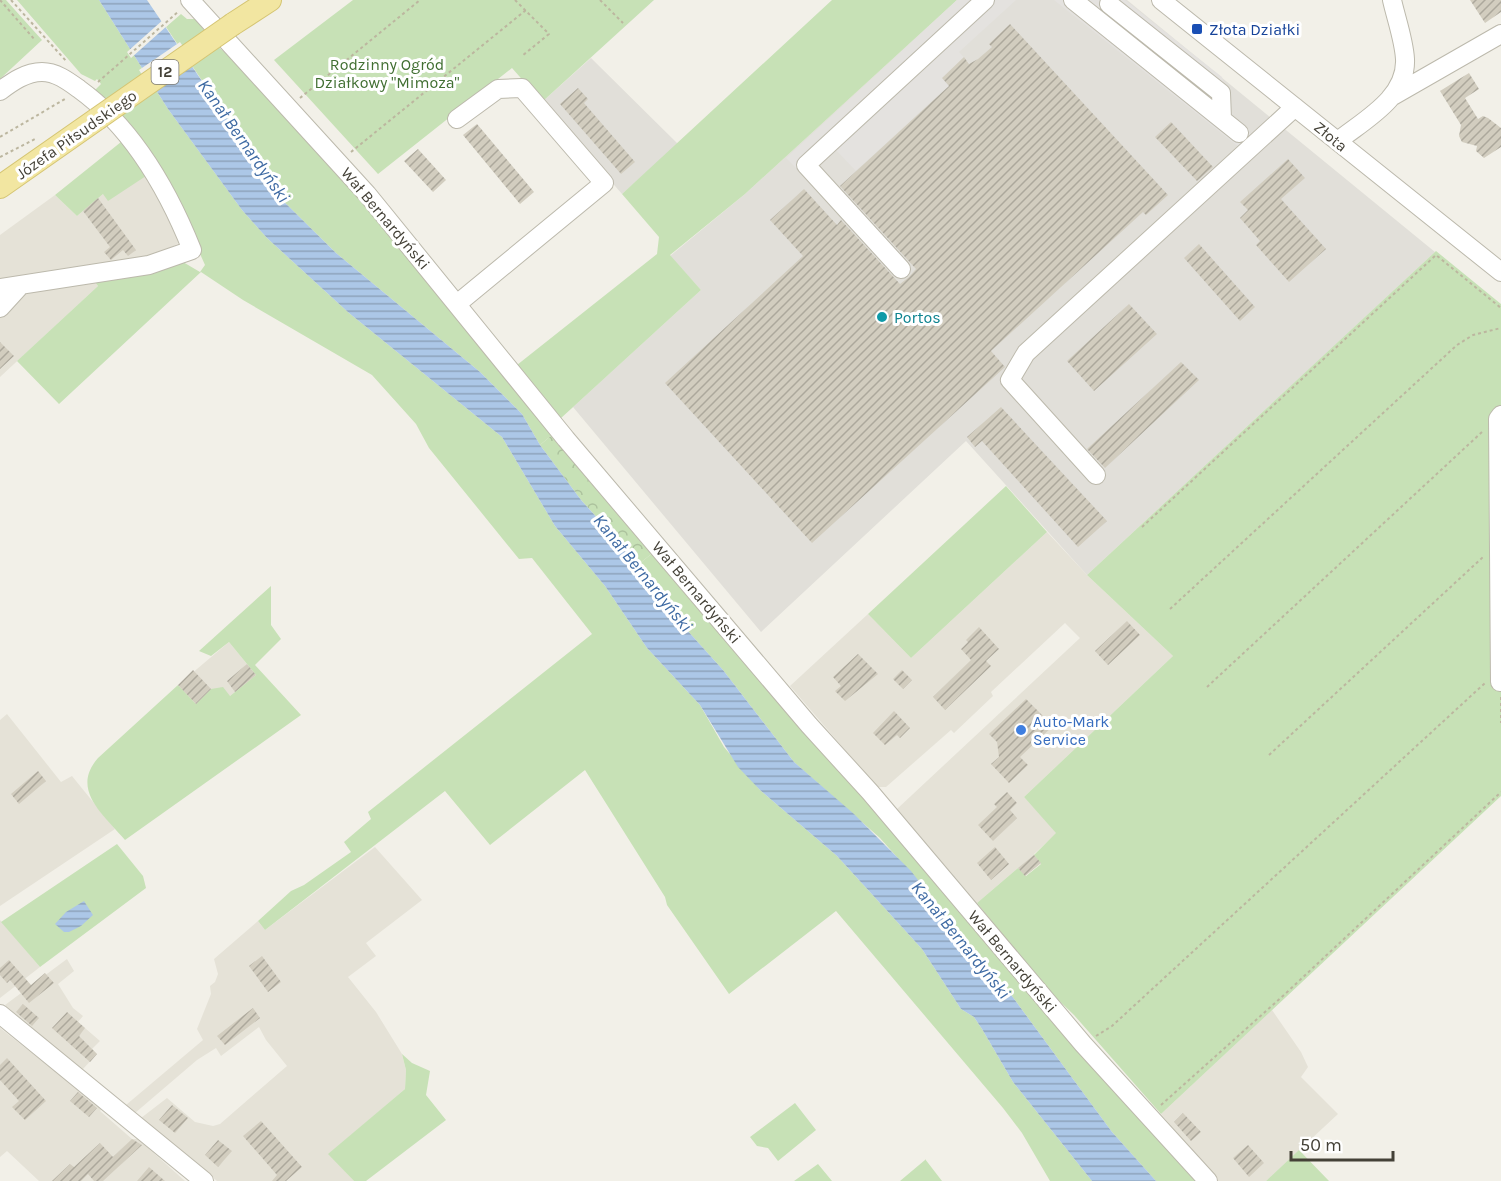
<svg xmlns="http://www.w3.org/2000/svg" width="1501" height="1181" font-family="Karla,sans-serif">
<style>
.residential{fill:#e5e2d7}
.industrial{fill:#e1dfd9}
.green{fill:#c7e1b6}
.forest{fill:url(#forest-crowns)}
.parking{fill:#e4e2df}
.water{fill:url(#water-rules)}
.pier{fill:#f2f0e8}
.building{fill:url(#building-hatch)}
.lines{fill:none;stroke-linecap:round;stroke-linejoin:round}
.minor-casing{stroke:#bcb9ac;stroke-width:20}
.major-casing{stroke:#d5c573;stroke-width:24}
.path{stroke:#bcb69f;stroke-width:2;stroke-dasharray:3 3;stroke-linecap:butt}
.minor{stroke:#fff;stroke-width:18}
.major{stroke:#f2e6a1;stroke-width:22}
.major-bridge-casing{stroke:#d5c573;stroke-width:24;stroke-linecap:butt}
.major-bridge{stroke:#f2e6a1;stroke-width:22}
.transit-dot{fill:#1a4fb4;stroke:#fff;stroke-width:2}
.culture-dot{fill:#0f9aa8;stroke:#fff;stroke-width:2}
.shop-dot{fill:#3f7fe0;stroke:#fff;stroke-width:2}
.labels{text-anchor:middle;stroke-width:6;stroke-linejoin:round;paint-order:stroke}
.shield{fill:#fff;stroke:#7c7a73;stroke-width:1.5}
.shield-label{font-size:15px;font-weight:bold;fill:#444137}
.transit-label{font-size:16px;fill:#164399;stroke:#fff;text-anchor:start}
.park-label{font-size:16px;fill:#416f32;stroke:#fff}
.street-label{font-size:16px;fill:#444137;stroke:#fff}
.culture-label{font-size:16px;fill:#0d838f;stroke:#fff;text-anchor:start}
.shop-label{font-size:16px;fill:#366cbe;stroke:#fff;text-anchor:start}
.water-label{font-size:18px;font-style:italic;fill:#3e6aa3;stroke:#fff}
</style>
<defs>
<pattern id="forest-crowns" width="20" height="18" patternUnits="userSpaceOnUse" patternTransform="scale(1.5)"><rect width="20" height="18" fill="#c7e1b6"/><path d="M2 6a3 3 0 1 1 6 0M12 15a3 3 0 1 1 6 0" fill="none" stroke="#acc29d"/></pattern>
<pattern id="water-rules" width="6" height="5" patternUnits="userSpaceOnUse" patternTransform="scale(1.5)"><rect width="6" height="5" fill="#acc7e7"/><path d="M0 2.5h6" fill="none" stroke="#8ea3bc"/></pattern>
<pattern id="building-hatch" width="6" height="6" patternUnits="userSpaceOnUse" patternTransform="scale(1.5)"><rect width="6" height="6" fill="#d2cdbf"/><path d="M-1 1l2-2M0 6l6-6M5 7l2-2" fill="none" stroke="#aca89c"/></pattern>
</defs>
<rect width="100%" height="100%" fill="#f2f0e8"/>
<path class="residential" d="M149,174L173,219L179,243L150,258L0,281V235L55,195L77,216L103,194Z
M83,282H95L98,286L0,377V314L21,295Z
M1047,532L1087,575L1173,656L1024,797L1057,833L1034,854L1041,863L1025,876L1018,868L977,903L897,809L1080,638L1065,623L991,692L993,696L954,733L951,730L886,787H877L790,686L868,614L911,658Z
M229,642L256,675L230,696L196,704L178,685Z
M7,714L61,782L72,776L115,829L0,906V720Z
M375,847L422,900L366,943L376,956L348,977L376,1012L402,1054L406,1070L405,1089L329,1154L354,1181H217L141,1118L167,1098L195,1122L213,1126L220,1124L287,1066L266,1040L259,1027L221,1056L216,1048L197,1060L135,1113L126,1105L203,1040L197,1029L211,994L210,986L215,982L218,974L214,959L258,921L265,930Z
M0,920L40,967L0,998Z
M67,959L74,971L58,984L73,1008L83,1016L78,1022L100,1041L92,1049L97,1054L82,1070L5,1005Z
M1272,1010L1301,1052L1308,1067L1301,1077L1338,1114L1266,1181H1218L1161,1114Z
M0,1028L102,1108L100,1111L132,1139H138L185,1181H39L7,1151L0,1157Z"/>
<path class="industrial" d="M957,0H1127L1435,252L1087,575L966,441L761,632L573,407L701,290L670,256L745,194Z
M591,58L678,144L622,194L542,102Z"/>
<path class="green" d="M0,0H6L42,40L0,79Z
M17,0H99L168,109L242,210L267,238L349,313L502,437L555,526L605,586L647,648L700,705L724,747L760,790L837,856L922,949L961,1009L974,1017L982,1029L1013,1082L1092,1181H1050L1022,1133L1003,1108L836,911L729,994L667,905L665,897L585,770L490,845L445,791L265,930L258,921L291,891L304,885L351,852L344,842L371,819L368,812L592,634L532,558L519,559L429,448L416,424L372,375L243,300L201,272L59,404L17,361L98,286L95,282L183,262L200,272L205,265L181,211L95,90L101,84L97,79L95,81L81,74Z
M353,0H654L542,102L512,68L378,174L274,60Z
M832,0H957L745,194L670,255L701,290L560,419L517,365L657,254L659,237L622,194Z
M181,14L187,19H196L213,43L244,67L376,214L553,434L540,445L522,414L480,372L336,253L270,188L244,143L166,27Z
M121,142L149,174L108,201L103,194L77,216L55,195Z
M1436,251L1501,304V796L1161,1114L1074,1015L1049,991L977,903L1018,868L1026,876L1041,864L1034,855L1056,833L1024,797L1173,656L1087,575Z
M1006,486L1047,532L911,658L868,614Z
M655,551L1049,1014L1074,1047L1100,1071L1200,1181H1156L1112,1132L1006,988L974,952L936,901L880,838L794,762L723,670L686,629L639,564Z
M271,586V625L281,639L255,665L301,715L125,840C104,815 70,790 98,758L178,685L196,704L211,689L223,687L230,696L256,675L229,642L211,656L199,651Z
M117,844L143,876L146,888L40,967L1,922Z
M402,1054L412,1063L430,1071L426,1095L446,1120L366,1181H354L328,1154L405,1089L406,1070Z
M795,1103L816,1130L778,1161L768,1148L757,1146L750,1137Z
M1299,1150L1329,1181H1266Z
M925,1159L942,1181H900L925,1160Z
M818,1164L832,1181H794Z"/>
<path class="forest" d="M553,434L655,551L639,564L581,500L540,445Z"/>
<path class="parking" d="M957,0H1016L959,52L971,65L856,171L834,148L804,176L786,158Z
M1054,0H1125L1222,77L1233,116L1253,136L1240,148Z"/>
<path class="water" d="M99,0H147L244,143L270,188L336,253L480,372L522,414L540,445L581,500L639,564L686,629L723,670L794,762L854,814L911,871L974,952L1006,988L1112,1132L1156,1181H1092L1013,1082L982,1029L974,1017L961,1009L922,949L837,856L760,790L738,767L700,705L647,648L605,586L555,526L502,437L349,313L267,238L242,210L168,109Z
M84,901L93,915L81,926L69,932H64L55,924L66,912Z"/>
<path class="pier" d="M164,19L168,25L131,58L127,52Z
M180,42L195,64L153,92L139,70Z"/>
<path class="building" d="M1470,0H1501V12L1485,23Z
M1010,24L1168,195L1146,215L1143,212L991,351L1005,367L812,543L665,383L803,256L770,220L804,189L837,225L841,220L900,284L909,277L916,269L840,186L949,86L942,78L964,57L969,64L978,59L992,47L989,44Z
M1469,73L1479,89L1465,98L1478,119L1483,116L1488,118L1501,128V147L1484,158L1476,151L1477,146L1462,142L1459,136L1461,125L1440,91Z
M578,88L588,99L584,103L635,162L621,174L560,104Z
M1171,122L1213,167L1197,181L1155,137Z
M477,124L534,192L520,204L463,135Z
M418,149L446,180L433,192L404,161Z
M1288,159L1305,178L1281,199L1326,249L1289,282L1256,245L1260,241L1240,218L1248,210L1240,202Z
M98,198L136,250L128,256L123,250L111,260L104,252L110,247L83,211Z
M1199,244L1255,307L1240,321L1184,258Z
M1129,304L1157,334L1094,391L1067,361Z
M0,342L14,356L0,369Z
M1181,362L1199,380L1105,468L1087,449Z
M1001,407L1107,521L1078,547L982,441L975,447L967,437Z
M1127,621L1140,635L1108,665L1095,651Z
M979,627L999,649L986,661L991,666L945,710L933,697L971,660L961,649L968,642L966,640Z
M858,654L878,674L845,701L835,691L841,686L833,677Z
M247,664L256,675L235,692L227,681Z
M193,670L211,689L196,704L178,685Z
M902,670L912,680L903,689L893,679Z
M1026,699L1053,726L1020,757L1028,765L1009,783L991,764L999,757L997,742L989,734Z
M894,711L910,728L900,738L897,735L885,745L873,733Z
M38,771L46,781L19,804L11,794Z
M1007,792L1017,803L1010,810L1017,818L993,841L978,825L997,807L994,804Z
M995,847L1009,864L991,880L977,863Z
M1034,855L1041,863L1025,876L1018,868Z
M262,956L281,982L268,992L249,966Z
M9,960L31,985L45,973L54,983L29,1003L10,980L7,983L0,975V968Z
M23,1004L39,1018L32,1026L16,1012Z
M253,1008L260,1018L225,1045L217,1036Z
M67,1012L85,1028L79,1036L97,1054L90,1062L52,1028Z
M7,1058L46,1101L25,1120L12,1107L19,1101L0,1080V1065Z
M78,1092L97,1108L89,1117L70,1101Z
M172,1105L188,1118L175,1133L159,1120Z
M1183,1113L1201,1132L1191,1141L1174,1122Z
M261,1121L302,1167L286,1181H272L277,1175L243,1136Z
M132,1139L142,1145L103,1181H94L88,1174L81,1181H52L70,1164L74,1167L100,1143L113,1157Z
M218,1140L232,1151L218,1167L205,1155Z
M1248,1145L1264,1163L1249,1177L1233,1158Z
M149,1167L165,1181H137Z"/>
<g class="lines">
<defs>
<path id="minor" d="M190,0L367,194L566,439L809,725L870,792L1083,1044L1208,1181
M1073,0L1239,133
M1161,0L1501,272
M1109,4L1221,93L1222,119
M0,91C12,82 26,72 42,72C56,72 68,81 79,89C133,128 168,190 192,250L149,265L0,288
M1391,97L1501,34
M457,119L498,89L522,88L604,183L457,304
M1338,141C1364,120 1407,98 1405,59C1404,40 1396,18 1392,0
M901,269L806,165L985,0
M0,308L21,285
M1096,475L1010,380L1026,353L1295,107
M1500,682L1498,419L1501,415
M0,1014L204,1181"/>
<path id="major" d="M233,24L270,0
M0,187L97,119"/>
</defs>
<use href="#minor" class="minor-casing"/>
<use href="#major" class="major-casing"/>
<path class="path" d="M0,0L35,40
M11,0L67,62
M515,0L549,34L522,56
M600,0L623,23
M98,82L179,11
M300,98L420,0
M0,137L65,99
M351,152L526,10
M0,157L35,139
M1142,527L1436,255L1501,308
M1170,609L1457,345L1473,335L1501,328
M1207,687L1482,432
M1501,697V723
M1269,755L1483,557
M1096,1036L1112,1026L1485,683
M1161,1105L1285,994L1501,792"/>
<use href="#minor" class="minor"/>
<use href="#major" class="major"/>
<defs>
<path id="major-bridge" d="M97,119L233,24"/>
</defs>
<use href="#major-bridge" class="major-bridge-casing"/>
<use href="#major-bridge" class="major-bridge"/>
</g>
<rect class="transit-dot" x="1191" y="23" width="12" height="12" rx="3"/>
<circle class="culture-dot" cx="882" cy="317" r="6"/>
<circle class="shop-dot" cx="1021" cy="730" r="6"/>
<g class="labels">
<rect class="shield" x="151.5" y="60" width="27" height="24" rx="4.5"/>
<g class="shield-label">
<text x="165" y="77">12</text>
</g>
<g class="transit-label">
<text x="1209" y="35">Złota Działki</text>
</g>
<g class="park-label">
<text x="387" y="70">Rodzinny Ogród<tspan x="387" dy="18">Działkowy "Mimoza"</tspan></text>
</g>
<g class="street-label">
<text transform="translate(76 134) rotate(-35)" y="6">Józefa Piłsudskiego</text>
<text transform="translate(1331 136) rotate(39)" y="6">Złota</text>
<text transform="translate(386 218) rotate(50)" y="6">Wał Bernardyński</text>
<text transform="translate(697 592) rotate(50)" y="6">Wał Bernardyński</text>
<text transform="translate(1013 961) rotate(50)" y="6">Wał Bernardyński</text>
</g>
<g class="culture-label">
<text x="894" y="323">Portos</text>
</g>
<g class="shop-label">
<text x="1033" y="727">Auto-Mark<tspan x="1033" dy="18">Service</tspan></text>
</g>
<g class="water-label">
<text transform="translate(244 141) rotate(55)" y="6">Kanał Bernardyński</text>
<text transform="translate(643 573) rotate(51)" y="6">Kanał Bernardyński</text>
<text transform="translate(961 940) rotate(51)" y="6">Kanał Bernardyński</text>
</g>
</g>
<path d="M1291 1151v9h102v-9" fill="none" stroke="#444137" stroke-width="3"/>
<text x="1300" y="1151" font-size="18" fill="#444137" stroke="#ffffff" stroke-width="4.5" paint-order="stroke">50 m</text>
</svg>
